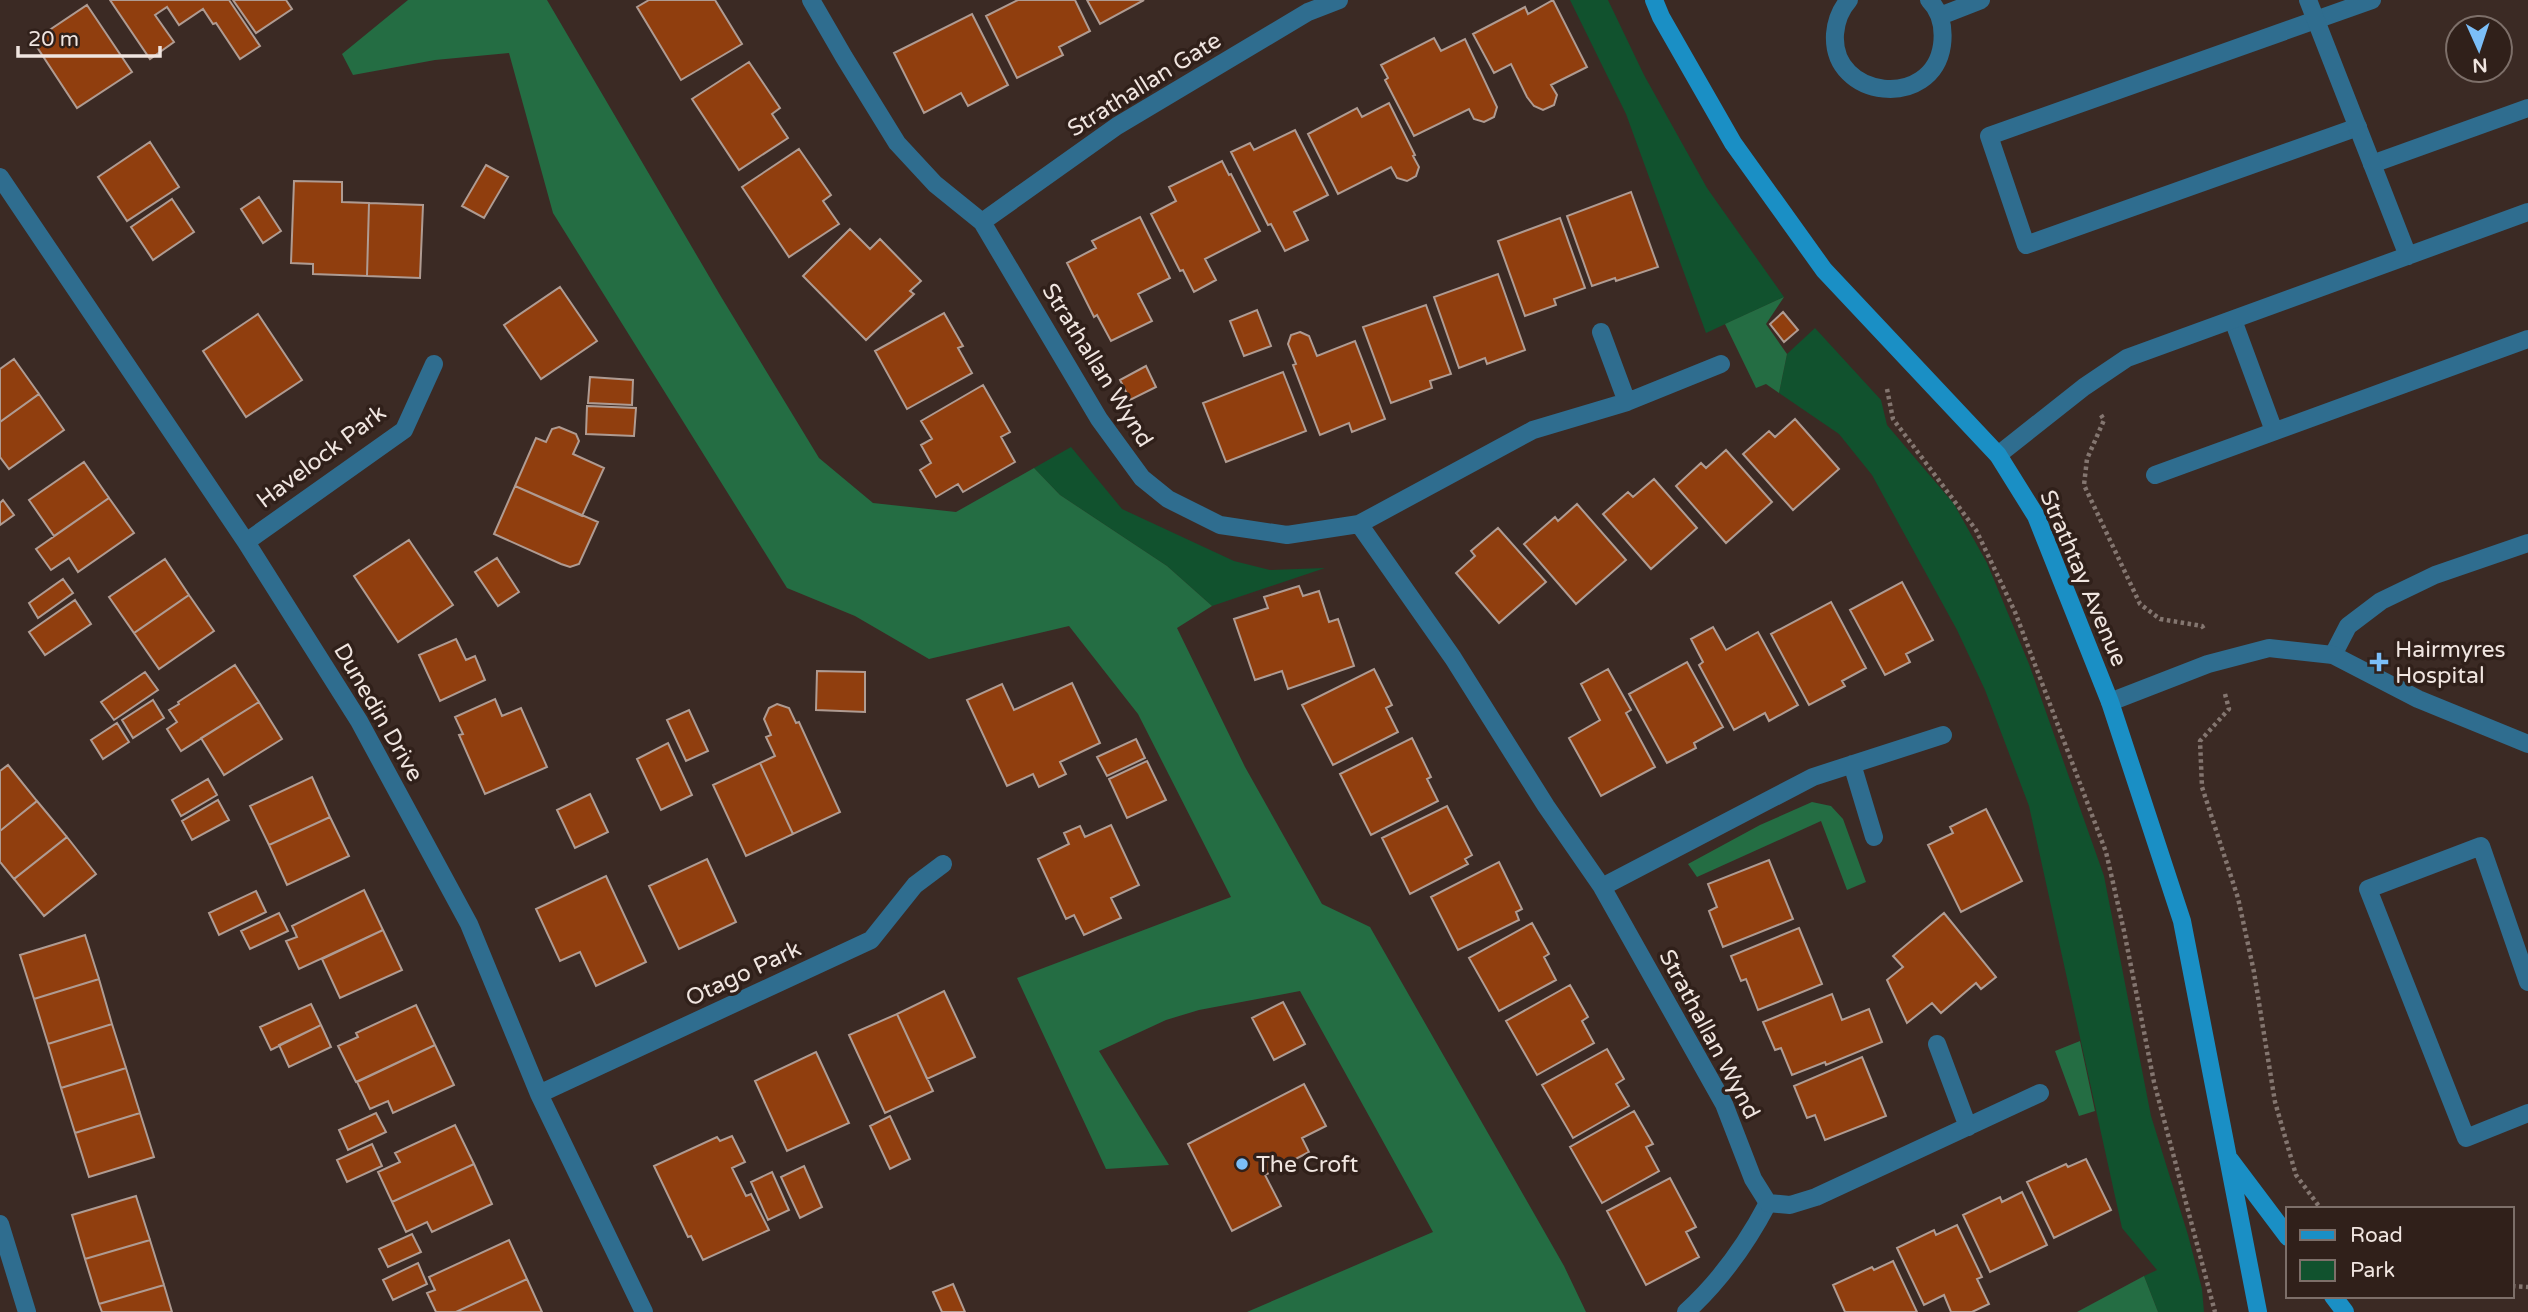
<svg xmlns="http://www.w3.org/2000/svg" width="2528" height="1312" font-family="'Varela Round',sans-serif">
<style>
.green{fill:#11522e}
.forest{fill:#246d43}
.building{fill:#903e0e;stroke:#af9b92;stroke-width:2}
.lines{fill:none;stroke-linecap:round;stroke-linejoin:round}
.path{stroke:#847670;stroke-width:4.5;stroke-dasharray:3.5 3.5;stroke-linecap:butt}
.lane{stroke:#2f6d8f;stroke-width:18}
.street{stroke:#2f6d8f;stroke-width:18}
.secondary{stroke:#1a8fc5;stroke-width:18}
.poi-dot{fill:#7bbef8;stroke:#30201a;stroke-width:2.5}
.labels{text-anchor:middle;stroke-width:7;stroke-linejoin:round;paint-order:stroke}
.street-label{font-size:23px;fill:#f0e5e0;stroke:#30201a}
.poi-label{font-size:23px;fill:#f0e5e0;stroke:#30201a;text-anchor:start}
</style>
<rect width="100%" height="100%" fill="#3b2a24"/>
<path class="green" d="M1570,0H1608L1644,75L1707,188L1784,297L1706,333L1626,114Z
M1815,328L1881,400L1887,425L1954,504L1987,563L2029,664L2104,876L2151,1116L2188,1235L2202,1289L2204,1312H2158L2144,1276L2157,1270L2122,1228L2029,806L1985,690L1957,630L1872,475L1839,434L1779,393L1787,354Z
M1071,447L1122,509L1234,561L1270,570L1325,568L1212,606L1167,566L1060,495L1034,468Z"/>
<path class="forest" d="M408,0H547L720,295L819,458L873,503L956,512L1034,468L1060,495L1167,566L1212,606L1177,628L1245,767L1322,904L1370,927L1564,1266L1586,1312H1247L1433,1232L1300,991L1199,1010L1166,1020L1099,1051L1169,1165L1106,1169L1017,978L1231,897L1138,714L1069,626L929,659L855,616L787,588L553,213L509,53L435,60L353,75L342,54Z
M1784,297L1766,324L1787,354L1779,393L1766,384L1756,388L1725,324Z
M1812,802L1831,806L1843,819L1866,882L1847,890L1821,821L1697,877L1688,864L1760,825Z
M2080,1041L2095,1111L2079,1116L2055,1051Z
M2144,1276L2158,1312H2077Z"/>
<path class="building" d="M110,0H229L260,46L240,59L216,23L213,24L203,9L179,25L167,7L155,15L174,42L150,59Z
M233,0H286L292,9L256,33Z
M649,0H715L742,44L681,80L637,7Z
M1018,0H1075L1090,31L1059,47L1063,55L1017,78L986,16Z
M1087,0H1144L1100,24Z
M1553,0L1587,67L1551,85L1557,95L1554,105L1543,110L1534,106L1527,97L1511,64L1494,73L1473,34L1525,7L1528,14Z
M87,5L132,72L77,108L33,41Z
M972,14L1008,85L968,106L961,93L924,113L894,53Z
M1434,38L1441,51L1465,39L1497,107L1494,117L1484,122L1474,119L1469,109L1414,136L1385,80L1388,78L1381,65Z
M749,62L780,108L772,114L788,138L739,170L692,99Z
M1389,103L1415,155L1413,156L1419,167L1416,176L1407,181L1397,178L1391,167L1338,194L1308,134L1357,108L1362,117Z
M1295,130L1328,195L1294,212L1308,240L1285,251L1271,224L1268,225L1231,152L1250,143L1254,150Z
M150,142L179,187L127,221L98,177Z
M799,149L831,195L823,201L839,224L789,257L742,187Z
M1222,161L1229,175L1231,174L1260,231L1205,259L1216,280L1194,292L1183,270L1180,271L1151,214L1176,201L1169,187Z
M486,165L508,177L484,218L462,206Z
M294,181L342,182V202L369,203L367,276L313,274V264L291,263Z
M1631,192L1658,267L1616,281L1615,278L1592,286L1567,216Z
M259,197L281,231L263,243L241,209Z
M172,199L194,232L153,260L131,227Z
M369,203L423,205L420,278L367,276Z
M1140,217L1170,278L1138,294L1152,321L1111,341L1097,315L1094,317L1067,263L1096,248L1092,241Z
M1560,218L1585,288L1554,299L1556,305L1525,316L1498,241Z
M850,229L870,249L880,239L921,281L910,291L914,294L866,340L803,276Z
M1498,274L1525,350L1487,364L1485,358L1459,368L1434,297Z
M560,287L597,341L541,379L504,325Z
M1426,305L1451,374L1430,381L1432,388L1391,403L1363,327Z
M1257,310L1271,346L1244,356L1230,321Z
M1783,312L1798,330L1784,342L1770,324Z
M944,313L963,346L958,348L972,373L907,409L875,351Z
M258,314L302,380L246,417L203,351Z
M1300,332L1309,336L1317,356L1355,341L1385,419L1352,432L1349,423L1320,435L1293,365L1296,364L1288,344L1291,335Z
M14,359L39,394L0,422V369Z
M1146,366L1156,387L1130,400L1120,380Z
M1283,372L1306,431L1226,462L1203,403Z
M590,377L633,380L632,405L588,403Z
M983,385L1010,432L1001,437L1015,462L963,492L958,484L936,497L920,470L931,463L921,445L932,439L921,421Z
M39,394L64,430L9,469L0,457V422Z
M587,406L636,408L634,436L586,434Z
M1795,419L1839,469L1793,510L1743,454L1769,431L1775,437Z
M559,427L576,434L579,441L573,454L604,468L582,516L515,486L536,438L546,442L552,429Z
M1726,450L1772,502L1726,543L1676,486L1701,463L1706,468Z
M84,462L109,498L54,536L29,500Z
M1654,479L1697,528L1651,569L1603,514L1628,492L1633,497Z
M515,486L598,522L579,564L570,567L561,564L494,534Z
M109,498L134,533L78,572L69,558L51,570L36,549Z
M3,500L14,515L0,525V503Z
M1577,504L1626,560L1576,604L1524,544L1555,517L1558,521Z
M1498,528L1546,582L1499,623L1456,573L1475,556L1471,551Z
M409,540L453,605L398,642L354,576Z
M497,558L519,592L498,606L475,572Z
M165,559L189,595L134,633L109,597Z
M63,579L73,593L38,618L29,603Z
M1902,582L1933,640L1906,654L1910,662L1885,675L1850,610Z
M1299,586L1303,596L1319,591L1329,622L1338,619L1354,666L1288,689L1282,671L1255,680L1234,619L1268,608L1264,597Z
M189,595L214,631L159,669L134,633Z
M75,600L91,624L45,655L29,632Z
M1831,602L1866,668L1842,681L1845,686L1809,705L1771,634Z
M1713,627L1726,650L1758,632L1798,705L1769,721L1765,713L1734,730L1699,665L1703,662L1691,639Z
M456,639L466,660L475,656L485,680L440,701L419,655Z
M1687,662L1723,727L1694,743L1696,748L1667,763L1629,694Z
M235,665L259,702L181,751L167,729L177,722L169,710L179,704L178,702Z
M1374,669L1392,705L1386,708L1398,732L1333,765L1302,705Z
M1608,669L1631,710L1626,713L1655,767L1601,796L1569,738L1600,720L1581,684Z
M817,671L865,672V712L816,710Z
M145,672L158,690L114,720L101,702Z
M1072,683L1100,743L1060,762L1066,774L1039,787L1033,774L1007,786L967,700L1002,684L1014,710Z
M495,699L502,716L521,708L547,767L485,794L459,735L463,734L455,717Z
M153,700L164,718L133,738L122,720Z
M259,702L282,739L224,775L201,738Z
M777,704L789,708L796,723L799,722L840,812L793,834L760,763L775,756L766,737L771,735L764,719L769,708Z
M689,710L708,751L686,761L667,720Z
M117,723L129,742L103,759L91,740Z
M1412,738L1431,777L1427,779L1438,801L1371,835L1340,774Z
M1136,739L1145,758L1107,776L1097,757Z
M668,743L692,795L661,810L637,759Z
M1147,761L1166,800L1127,818L1109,779Z
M760,763L793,834L746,856L713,785Z
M8,765L37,801L0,831V771Z
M312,777L330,817L269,845L250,806Z
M208,779L217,795L181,816L172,800Z
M590,794L608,832L575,848L557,810Z
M218,800L229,820L192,840L182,821Z
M37,801L67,837L14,879L0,862V831Z
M1447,806L1472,855L1465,859L1468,864L1410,894L1382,838Z
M1986,809L2022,881L1961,912L1928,845L1953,833L1950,827Z
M330,817L349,856L287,885L269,845Z
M1111,825L1139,885L1111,898L1121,918L1084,935L1074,915L1066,919L1038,859L1069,844L1064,833L1080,826L1085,837Z
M67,837L96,874L44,916L14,879Z
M707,859L736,922L679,949L649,886Z
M1769,860L1793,919L1723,947L1709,911L1717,907L1708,884Z
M1499,862L1522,909L1516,912L1519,920L1458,950L1431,897Z
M606,876L646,962L596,986L580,952L560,961L536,909Z
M364,890L383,930L299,969L286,941L297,937L292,926Z
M256,891L266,912L219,935L209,913Z
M279,913L288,931L250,949L241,931Z
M1944,913L1996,977L1981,989L1976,983L1941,1013L1932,1003L1907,1023L1887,980L1903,967L1893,956Z
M1532,923L1549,954L1544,957L1556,980L1499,1011L1469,958Z
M1799,928L1822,984L1758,1010L1746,979L1741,981L1731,956Z
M383,930L402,970L340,998L322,959Z
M85,935L99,979L34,999L20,955Z
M99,979L112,1024L48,1044L34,999Z
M1570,985L1588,1017L1582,1021L1594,1043L1537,1075L1506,1021Z
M944,991L975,1057L927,1079L897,1014Z
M1832,994L1842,1020L1869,1009L1882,1042L1826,1065L1825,1062L1792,1075L1781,1048L1775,1050L1763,1022Z
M1283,1002L1305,1044L1274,1060L1252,1018Z
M311,1004L321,1025L271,1050L260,1027Z
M416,1005L435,1045L356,1082L338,1046L358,1037L356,1033Z
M897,1014L933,1091L885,1113L849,1035Z
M112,1024L126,1068L61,1088L48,1044Z
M321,1025L331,1047L289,1067L279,1045Z
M435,1045L454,1085L393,1113L388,1101L370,1109L357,1082Z
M1607,1049L1624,1079L1616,1084L1629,1106L1573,1138L1542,1085Z
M816,1052L849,1123L787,1151L755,1081Z
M1862,1057L1886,1116L1825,1140L1815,1115L1807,1118L1794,1086Z
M126,1068L140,1113L75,1133L61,1088Z
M1304,1084L1326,1126L1302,1138L1309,1152L1265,1175L1281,1206L1232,1231L1188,1144Z
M1634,1111L1653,1144L1646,1147L1659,1171L1602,1203L1570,1147Z
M140,1113L154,1157L89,1177L75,1133Z
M376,1113L386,1132L348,1150L339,1130Z
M890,1116L910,1159L890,1169L870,1126Z
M455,1125L474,1164L392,1202L378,1172L400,1162L395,1153Z
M732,1136L745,1162L732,1168L746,1196L751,1194L769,1230L703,1260L691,1236L688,1237L654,1166L717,1137L720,1141Z
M372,1144L382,1166L347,1182L337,1160Z
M2086,1159L2111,1210L2054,1238L2027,1182L2066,1164L2068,1167Z
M474,1164L492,1204L432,1232L427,1222L406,1232L392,1202Z
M804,1166L822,1207L800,1218L781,1177Z
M772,1172L789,1210L768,1220L751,1182Z
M1670,1178L1696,1227L1686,1232L1699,1257L1646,1285L1607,1211Z
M2022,1192L2047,1245L1990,1272L1963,1215L2000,1197L2002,1202Z
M136,1196L150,1240L85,1259L72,1215Z
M1957,1225L1982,1277L1977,1279L1989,1304L1972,1312H1951L1944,1295L1924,1305L1897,1248L1934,1230L1936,1235Z
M412,1234L421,1252L388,1267L379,1249Z
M150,1240L164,1285L99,1304L85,1259Z
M509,1240L527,1279L456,1312H436L427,1293L435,1290L429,1277Z
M1893,1261L1917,1312H1845L1833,1285L1872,1267L1874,1270Z
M418,1263L427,1284L393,1300L383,1280Z
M527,1279L542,1312H456Z
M953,1284L965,1312H942L933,1292Z
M164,1285L172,1312H102L99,1304Z"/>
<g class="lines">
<path class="path" d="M1887,389L1893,419L1976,530L2015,612L2106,852L2124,931L2154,1082L2215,1312
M2101,415L2104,420L2087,459L2084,485L2140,604L2160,619L2202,626L2204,629
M2225,694L2229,709L2200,741L2202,787L2238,898L2254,972L2275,1102L2296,1175L2321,1209
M2512,1286L2528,1287"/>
<path class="lane" d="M2358,127L2026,245L1989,136L2372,0
M2372,164L2528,108
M2233,320L2274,431
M2155,475L2528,339
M2333,655L2348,626L2381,601L2435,575L2528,543
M2528,982L2481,846L2368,889L2466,1138L2528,1113
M1686,1312C1719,1282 1747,1243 1768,1203"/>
<path class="street" d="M811,0L844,57L897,143L935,184L982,222L1099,419L1142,478L1168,499L1220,525L1287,535L1359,524L1453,658L1546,806L1602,887L1724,1104L1753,1179L1768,1203L1790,1205L1816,1197L2040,1093
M1849,0C1840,10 1836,21 1835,34C1831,100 1933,110 1942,45C1944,29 1941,12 1929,0
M2308,0L2408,256
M1940,16L1981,0
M0,177L246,542L359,721L469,924L539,1094L644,1312
M982,222L1117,126L1308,12L1339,0
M1601,332L1627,402
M1998,455L2084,387L2127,358L2528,212
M1359,524L1533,430L1627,402L1721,364
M246,542L404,430L434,364
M2110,702L2208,664L2269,648L2333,655L2418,699L2528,744
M1852,764L1874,837
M1602,887L1813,777L1943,735
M1937,1044L1968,1127
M539,1094L871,940L915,885L943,864
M0,1224L27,1312"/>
<path class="secondary" d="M1654,0L1661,17L1733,143L1824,270L1998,455L2036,516L2110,702L2182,921L2258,1312
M2230,1160L2288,1237
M2333,1296L2345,1312"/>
</g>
<g class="poi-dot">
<path d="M2375.5 651.5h7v7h7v7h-7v7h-7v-7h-7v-7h7z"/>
<circle cx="1242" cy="1164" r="7"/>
</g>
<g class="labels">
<g class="street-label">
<text transform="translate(1144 84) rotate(-32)" y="8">Strathallan Gate</text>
<text transform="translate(1098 365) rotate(58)" y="8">Strathallan Wynd</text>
<text transform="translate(321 456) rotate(-37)" y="8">Havelock Park</text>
<text transform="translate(2084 578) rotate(67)" y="8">Strathtay Avenue</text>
<text transform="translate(379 712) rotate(60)" y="8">Dunedin Drive</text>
<text transform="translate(743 973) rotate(-25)" y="8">Otago Park</text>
<text transform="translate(1710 1034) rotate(62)" y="8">Strathallan Wynd</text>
</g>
<g class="poi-label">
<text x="2395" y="657">Hairmyres<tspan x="2395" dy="26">Hospital</tspan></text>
<text x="1256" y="1172">The Croft</text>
</g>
</g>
<rect x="2286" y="1207" width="228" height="91" fill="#30201a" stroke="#7d6f69" stroke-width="2"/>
<rect x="2300" y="1230" width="35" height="10" fill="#1a8fc5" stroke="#7d6f69" stroke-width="2"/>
<text x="2350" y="1242" font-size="21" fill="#f0e5e0">Road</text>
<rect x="2300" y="1260" width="35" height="21" fill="#11522e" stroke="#7d6f69" stroke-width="2"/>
<text x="2350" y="1277" font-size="21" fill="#f0e5e0">Park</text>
<g transform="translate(2479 49) rotate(177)"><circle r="33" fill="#30201a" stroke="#7d6f69" stroke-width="2"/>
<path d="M0-5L12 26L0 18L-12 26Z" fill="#7bbef8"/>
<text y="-10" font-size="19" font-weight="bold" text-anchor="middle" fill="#f0e5e0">N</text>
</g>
<path d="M18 46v10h142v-10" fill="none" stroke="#f0e5e0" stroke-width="3.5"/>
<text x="28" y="46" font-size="21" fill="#f0e5e0" stroke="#30201a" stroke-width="5" paint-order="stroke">20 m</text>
</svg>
